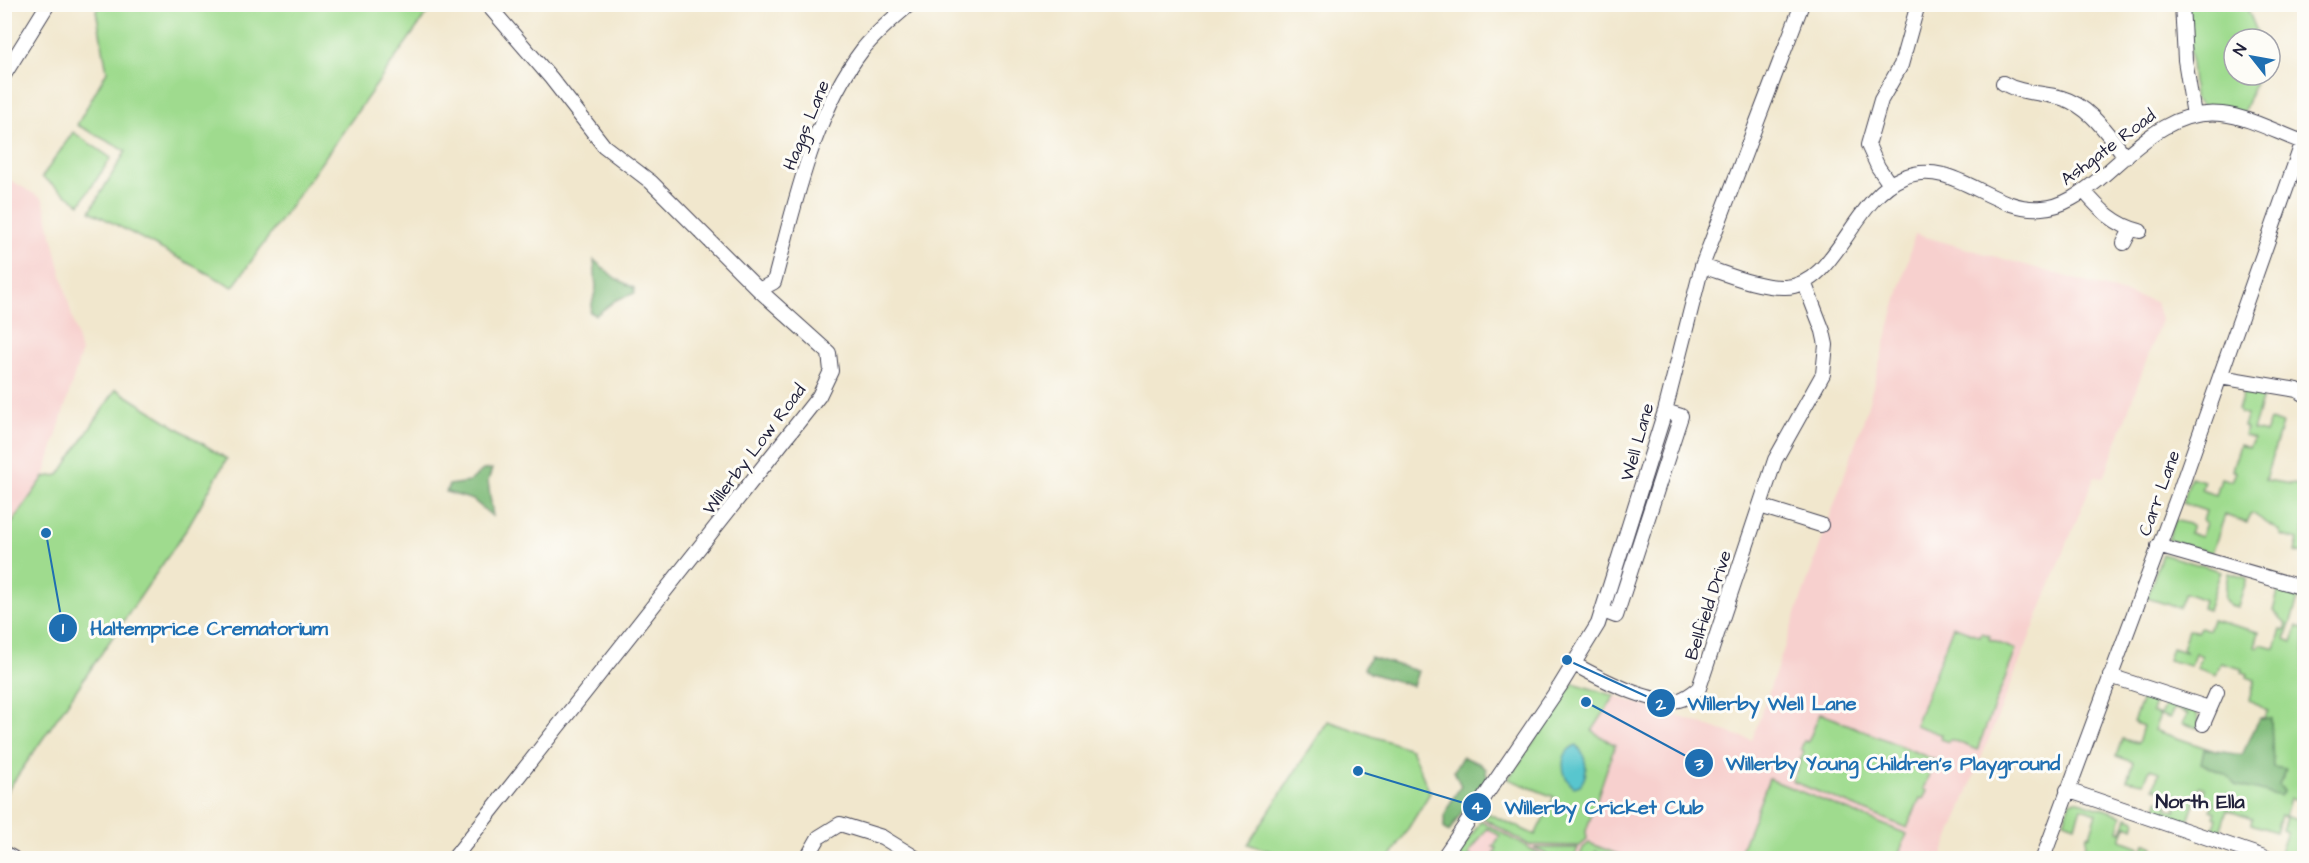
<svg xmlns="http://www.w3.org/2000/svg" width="2309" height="863" font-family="'Architects Daughter',sans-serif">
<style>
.built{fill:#f7d0ce}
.green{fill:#9fdb8e;stroke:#607e64;stroke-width:1.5}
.forest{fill:#7fbb79;stroke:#506e5a;stroke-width:1.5}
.water{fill:#59c6ce;stroke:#3e7484;stroke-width:1.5}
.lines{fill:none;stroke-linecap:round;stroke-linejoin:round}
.minor-casing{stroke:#414051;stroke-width:16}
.minor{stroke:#fff;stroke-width:14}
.labels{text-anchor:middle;stroke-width:6;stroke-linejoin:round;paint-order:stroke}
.street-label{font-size:18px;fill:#22223b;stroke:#fdfcf7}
.neighbourhood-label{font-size:20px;font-weight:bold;fill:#22223b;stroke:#fdfcf7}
.leader{fill:none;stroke:#1f6fb2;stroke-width:2}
.callout-dot{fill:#1f6fb2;stroke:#fdfcf7;stroke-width:2}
.mark-label{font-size:18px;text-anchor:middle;font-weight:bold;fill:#fff}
.callout-label{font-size:20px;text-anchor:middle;font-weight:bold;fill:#1f6fb2;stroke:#fdfcf7;stroke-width:6;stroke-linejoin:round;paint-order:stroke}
</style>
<rect width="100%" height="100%" fill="#fdfcf7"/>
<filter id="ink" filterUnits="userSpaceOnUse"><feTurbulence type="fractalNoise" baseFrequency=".0167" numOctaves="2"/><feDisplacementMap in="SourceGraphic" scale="12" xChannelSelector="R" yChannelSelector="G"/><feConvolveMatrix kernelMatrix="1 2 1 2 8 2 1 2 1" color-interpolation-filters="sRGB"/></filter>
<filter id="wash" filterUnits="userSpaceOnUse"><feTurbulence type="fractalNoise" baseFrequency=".008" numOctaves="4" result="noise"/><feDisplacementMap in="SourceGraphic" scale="24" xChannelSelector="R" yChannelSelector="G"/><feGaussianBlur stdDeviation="1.35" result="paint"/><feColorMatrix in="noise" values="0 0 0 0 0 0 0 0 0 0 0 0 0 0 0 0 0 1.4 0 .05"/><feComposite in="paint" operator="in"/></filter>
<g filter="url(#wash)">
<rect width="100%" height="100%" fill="#f1e7cd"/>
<path class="built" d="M5,177L43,199L81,353L44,477L5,533Z
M1915,234L2156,302L2161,320L2104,478L2094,477L1941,858H1456L1487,813L1535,835L1554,797L1508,779L1592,731L1615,696L1752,740L1864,419Z"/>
<path class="green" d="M100,5V4L433,5L233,287L90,211L126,151L77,125L107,71L96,10Z
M2186,5H2255L2248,10L2260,39H2234V75H2258L2243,114C2227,112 2202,113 2194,97Z
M73,132L111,158L80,204L42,177Z
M116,389L227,459L186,530L5,794V533L44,477L59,475Z
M2244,390L2264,393L2253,430L2265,433L2270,420L2282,424L2265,480L2304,486V554L2295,552L2298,540L2280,535V532L2252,513L2247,523L2225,515L2212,553L2168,540L2174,520L2192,525L2189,533L2201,537L2206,523L2203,521L2206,511L2182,503L2191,477L2204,481L2201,490L2216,495L2221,478L2232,481L2236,472L2232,470L2240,445L2249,448L2253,439L2244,435L2247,428L2243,426L2247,415L2240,414L2238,410Z
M2162,554L2221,571L2208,610L2202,608L2204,600L2185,593L2179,608L2147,598Z
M2228,573L2247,578L2238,607L2229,605L2224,598Z
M2279,588L2300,594L2285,639L2292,642L2297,626L2303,629L2304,624V801L2290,798L2285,816L2303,822L2304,858L2279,856L2287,832L2282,830L2286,818L2281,815L2276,832L2251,824L2252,819L2227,810L2219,835L2212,833L2217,818L2214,817L2216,812L2211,810L2214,803L2203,797L2205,788L2200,786L2187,823L2155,813L2158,800L2168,804L2167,808L2175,811L2180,796L2154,788L2159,772L2150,769L2144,783L2127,780L2133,762L2116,756L2122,739L2138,743L2143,726L2133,722L2144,693L2157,697L2152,712L2160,715L2154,730L2241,760L2268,711L2249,700L2255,680L2247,677L2248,674L2241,672L2242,669L2221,663L2216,675L2197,668L2202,656L2195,653L2191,666L2168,660L2172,648L2185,652L2182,648L2188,630L2198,631L2200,627L2208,630L2212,620L2259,632L2255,646L2259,647L2261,644L2275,648L2281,630L2285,631L2287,624L2273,611Z
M1953,626L1980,636L1982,633L1990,636L1989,639L2016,650L1977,750L1950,739L1948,742L1941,739L1942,735L1915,725Z
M1573,683L1615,696L1592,731L1615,745L1586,831L1587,840L1580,846L1529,845L1483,818L1487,813L1535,835L1554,797L1508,779Z
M2167,701L2196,711L2199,722L2197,728L2182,723L2188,714L2174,708L2170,718L2160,715Z
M1820,713L1935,760L1923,789L1927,791L1923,799L1920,798L1907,828L1792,781L1804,751L1801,749L1804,741L1808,742Z
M1328,721L1411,749L1430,793L1390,858H1291L1248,844Z
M1769,779L1907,834L1897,858H1738Z
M2076,800L2122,815L2118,831L2122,832L2127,817L2136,820L2134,828L2126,825L2121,840L2140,847L2138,858H2087L2084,856L2087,835L2090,836L2097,813L2081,808L2075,825L2064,821L2071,802Z
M1481,821L1547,858L1529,856L1528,858H1504L1494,854L1497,848L1493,847L1500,836L1487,828L1470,852L1469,856L1474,858H1456Z
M1589,843L1627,858H1614L1596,851L1593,858H1579L1583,848Z
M2145,843L2154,847V851L2161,853L2163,850L2167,851L2164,858H2141Z
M1534,848H1578L1574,858H1554Z"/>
<path class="forest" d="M594,260L615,278L634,288L635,293L616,300L596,315L590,312L596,288Z
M492,469L488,481L493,517L473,500L446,492L449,485L469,482L483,470Z
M1370,657L1418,671L1413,686L1370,673L1364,668Z
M2271,718L2273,767L2287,769L2279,785L2284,791L2280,796L2235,785L2228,776L2201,763L2204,749L2242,755L2259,719Z
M1462,757L1477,762L1486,769L1487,779L1478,792L1472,796L1449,832L1444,829C1443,811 1451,801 1461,786L1454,771Z"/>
<path class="water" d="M1577,745C1586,756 1590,774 1580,785L1574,787C1560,777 1558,751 1577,745Z"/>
</g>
<g filter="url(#ink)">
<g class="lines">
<defs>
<path id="minor" d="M2182,4L2185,60L2194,115
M4,75L48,4
M2003,83C2021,94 2042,92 2062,98C2090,106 2108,135 2126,157
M1889,183L1878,167L1868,145L1881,100L1901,65L1918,4
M2084,191C2099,209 2116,226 2140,231
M2124,243L2131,229
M1702,266C1727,274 1758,288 1785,287C1836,286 1853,197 1904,177C1953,157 1992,213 2042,208C2063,207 2082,193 2098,180C2134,150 2170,108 2222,114C2249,117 2278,133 2303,142
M759,290L774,282C795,204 813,114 863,49C877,32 893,18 910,4
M2220,377L2297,390L2304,394
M1760,506L1821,525
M2158,546L2304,588
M1603,611L1616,616L1681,416L1665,411
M1574,664C1597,677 1653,706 1679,700C1687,698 1693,693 1699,688L1775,460L1823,374L1826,345L1823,331L1804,282
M2110,676L2209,708
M2203,724L2217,692
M2067,790L2267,858
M4,853L13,858
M454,858L819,396L831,371L829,353L759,290L651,182L604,146L551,78L487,4
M807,858L819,837L840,824L882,837L916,858
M1443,858L1560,686L1598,624L1665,411L1702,266L1802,4
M2043,858L2180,490L2304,138"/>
</defs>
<use href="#minor" class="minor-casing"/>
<use href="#minor" class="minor"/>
</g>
</g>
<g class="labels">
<g class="street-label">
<text transform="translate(806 125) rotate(-68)" y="6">Haggs Lane</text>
<text transform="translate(2108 147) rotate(-37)" y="6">Ashgate Road</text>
<text transform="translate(1637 442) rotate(-74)" y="6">Well Lane</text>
<text transform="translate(754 449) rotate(-53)" y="6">Willerby Low Road</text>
<text transform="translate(2159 493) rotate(-70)" y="6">Carr Lane</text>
<text transform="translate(1708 605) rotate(-72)" y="6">Bellfield Drive</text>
</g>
<g class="neighbourhood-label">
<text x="2200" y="808">North Ella</text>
</g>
</g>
<path class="leader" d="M46 533L63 628M1567 660L1661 703M1586 702L1699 763M1358 771L1477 807"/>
<g class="callout-dot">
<circle cx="46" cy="533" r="6"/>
<circle cx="1567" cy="660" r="6"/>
<circle cx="1586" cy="702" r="6"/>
<circle cx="1358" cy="771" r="6"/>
<circle cx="63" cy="628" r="15"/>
<circle cx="1661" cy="703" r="15"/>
<circle cx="1699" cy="763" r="15"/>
<circle cx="1477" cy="807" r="15"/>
</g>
<g class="mark-label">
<text x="63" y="634">1</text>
<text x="1661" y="710">2</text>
<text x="1699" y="770">3</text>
<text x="1477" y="813">4</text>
</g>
<g class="callout-label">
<text x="209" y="635">Haltemprice Crematorium</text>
<text x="1772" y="710">Willerby Well Lane</text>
<text x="1893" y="770">Willerby Young Children's Playground</text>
<text x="1604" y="814">Willerby Cricket Club</text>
</g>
<rect width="2309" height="863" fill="none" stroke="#fdfcf7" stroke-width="24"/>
<g transform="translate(2252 57) rotate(301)"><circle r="28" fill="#fdfcf7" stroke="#a5a5ac" stroke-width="1.5"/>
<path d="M0-4.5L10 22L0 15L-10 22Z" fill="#1f6fb2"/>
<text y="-9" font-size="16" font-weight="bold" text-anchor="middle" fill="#22223b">N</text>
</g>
</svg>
